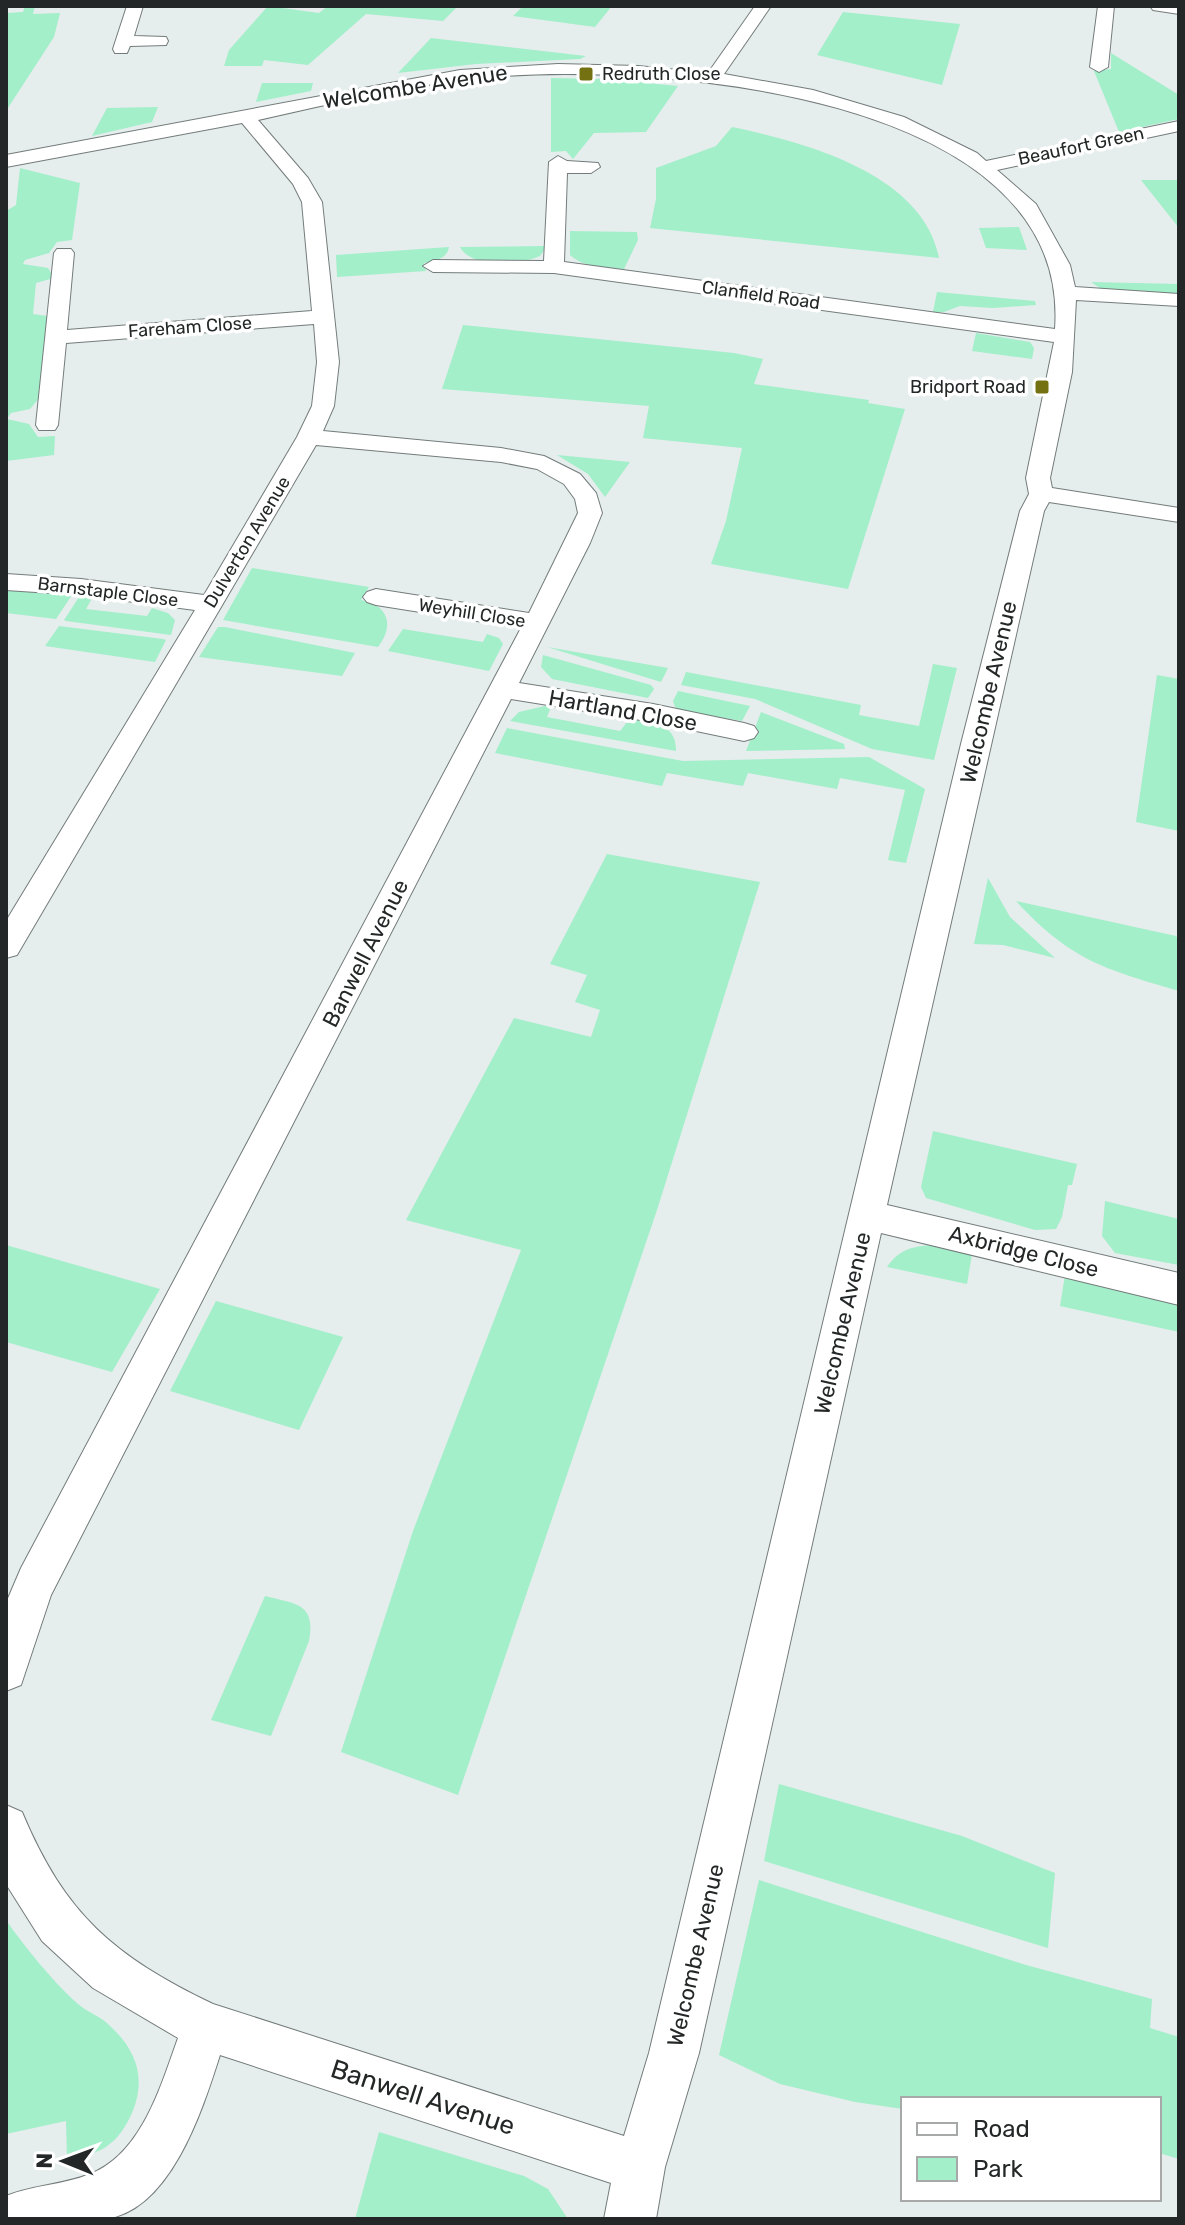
<svg xmlns="http://www.w3.org/2000/svg" width="1185" height="2225" font-family="Rubik,sans-serif">
<style>
.green{fill:#a3efca}
.lines{fill:none;stroke-linecap:round;stroke-linejoin:round}
.minor-casing{stroke:#747b7b;stroke-width:2}
.tertiary-casing{stroke:#747b7b;stroke-width:2}
.minor{fill:#fff;fill-rule:evenodd}
.tertiary{fill:#fff;fill-rule:evenodd}
.poi-dot{fill:#747113;stroke:#fff;stroke-width:3}
.labels{text-anchor:middle;stroke-width:7;stroke-linejoin:round;paint-order:stroke}
.far-poi-label{font-size:18px;fill:#242727;stroke:#fff;text-anchor:start}
.far-street-label{font-size:18px;fill:#242727;stroke:#fff}
.street-label{font-size:22px;fill:#242727;stroke:#fff}
.near-street-label{font-size:26px;fill:#242727;stroke:#fff}
</style>
<rect width="100%" height="100%" fill="#e5eded"/>
<path class="green" d="M25,6H35L33,14L60,13L54,37L6,111V13L23,12Z
M268,6L319,13L328,6H458L443,21L366,14L308,65L264,60L262,66H224L229,50Z
M523,6H612L595,27L513,16Z
M843,12L960,24L942,85L817,55Z
M431,38L586,56L580,59L476,64L398,73Z
M1111,53L1179,95V119L1119,132L1094,71L1111,69Z
M551,78L607,79L678,86L646,132L594,133L573,159L566,151L551,152Z
M262,83H313L311,91L256,102Z
M158,107L152,122L92,136L107,108Z
M732,127C803,142 923,173 939,258L650,228L656,199V168L716,146Z
M20,168L80,183L72,240L57,242L49,253L25,260L23,264L48,268L54,278L36,283L33,314L48,316L40,397L30,409L11,413L7,419L29,424L38,437L55,436L54,455L6,461V211L16,205Z
M1141,180H1179V228Z
M1019,227L1027,250L986,248L979,228Z
M570,231L637,232L638,240L624,269C605,267 584,268 570,255Z
M547,246L540,256C520,265 472,269 460,247Z
M449,247C447,259 435,261 424,263L426,271L337,277L336,255Z
M1091,282L1179,284V294L1100,288Z
M937,292L1035,301L1036,305L993,308L960,306L944,312H933Z
M463,325L734,353L763,359L754,384L869,400L868,403L905,409L848,589L711,564L726,521L742,448L643,438L649,406L442,389Z
M976,333L1030,342L1034,348L1032,359L972,351Z
M557,455L630,462L605,497L588,474Z
M252,568L369,587L361,600C388,605 395,625 378,647L223,620Z
M6,587L74,592L56,619L6,613Z
M81,594L94,595L86,609L147,616L152,608L168,613L175,620L171,635L66,621L64,620Z
M59,626L163,639L166,640L155,662L45,646Z
M218,627H225L355,653L342,676L199,657Z
M403,629L483,642L487,634L499,638L503,644L489,671L388,651Z
M547,647L668,668L661,682Z
M543,655L651,685L654,689L648,698L552,679L541,667Z
M933,664L957,668L934,760L872,749L755,699L681,685L686,672L861,705L859,715L919,726Z
M1157,675L1179,679V831L1136,822Z
M678,691L750,706L742,721L682,711L675,707L673,701Z
M545,706L551,707L547,717L620,731L631,717C652,721 677,724 676,751L510,721L519,712Z
M761,712L844,744L845,749L746,751Z
M507,728L683,761L869,757L925,789L906,863L888,860L905,790L840,778L837,789L748,773L743,786L667,773L662,786L495,753Z
M607,854L760,882L657,1210L458,1795L341,1752L413,1531L521,1250L406,1220L514,1018L591,1037L600,1010L575,1002L587,975L550,964Z
M988,878L1010,917L1055,958L1003,945L974,944Z
M1016,901L1176,936L1179,939V991C1104,969 1070,960 1016,901Z
M933,1131L1077,1164L1072,1185H1068L1062,1217L1056,1229L1035,1230L926,1198L921,1187Z
M1105,1201L1179,1219V1265L1115,1253L1102,1236Z
M6,1245L160,1289L112,1372L6,1342Z
M936,1245L972,1254L967,1284L887,1267C900,1248 914,1246 936,1245Z
M1065,1275L1179,1301V1332L1060,1306Z
M216,1301L343,1337L299,1430L170,1391Z
M265,1596C296,1604 316,1603 309,1641L271,1736L211,1720Z
M779,1784L962,1836L1055,1873L1048,1948L764,1861Z
M759,1880L1026,1965L1152,1999L1150,2028L1179,2037V2159L1159,2153V2099H903V2109L855,2102L780,2084L719,2055Z
M6,1920C23,1945 55,1984 78,2004C87,2012 100,2016 109,2025C140,2053 148,2085 127,2123C114,2147 94,2157 67,2158L66,2121L6,2134Z
M379,2132L524,2176L548,2189L568,2219H355Z"/>
<g class="lines">
<defs>
<path id="minor" d="M127,6H143L134,36L166,37L168,41L166,45L130,46L127,53H115L113,49Z
M755,6H771L724,74L813,90L904,117L977,153L986,161L1179,121V131L997,170L1036,204L1070,265L1075,287L1179,294V306L1076,300L1072,372L1050,478L1052,488L1179,508V522L1049,502L1044,511L887,1205L1179,1273V1305L881,1233L699,2053L665,2167L656,2219H604L611,2183L220,2055C203,2108 171,2211 105,2219C73,2223 38,2219 6,2219V2196C33,2185 63,2185 90,2174C142,2154 161,2085 178,2038L93,1988L42,1941L6,1884V1805L22,1812C65,1915 114,1956 213,2004L624,2136L649,2053L961,744L1020,511L1029,494L1026,478L1054,342L554,273L433,272L423,266L433,260L544,261L549,162L558,156L567,161L598,163L600,167L591,173H567L564,262L1055,329C1072,92 654,63 490,77C412,84 335,103 258,120L308,178L322,202L339,362L334,406L323,431L501,448L544,456L580,474L596,493L602,513L590,543L519,683L653,704L744,723L754,726L758,732L754,738L744,741L653,722L511,699L51,1595L21,1685L6,1691V1603L21,1568L521,628L376,605L367,602L363,597L367,592L376,589L529,613L578,513L575,499L564,484L537,469L501,462L316,445L17,955L6,958V921L195,610L81,595L6,590V574L81,579L204,595L297,437L312,406L317,362L314,324L66,343L58,425L55,430H39L36,425L54,253L57,249H71L74,253L67,330L312,311L302,202L293,184L242,123L6,167V155L460,70L558,64L638,66L708,73Z
M1098,6H1114L1108,67L1099,72L1090,67Z"/>
<path id="tertiary" d="M1150,6H1179V14L1153,10Z"/>
</defs>
<use href="#minor" class="minor-casing"/>
<use href="#tertiary" class="tertiary-casing"/>
<use href="#minor" class="minor"/>
<use href="#tertiary" class="tertiary"/>
</g>
<g class="poi-dot">
<rect x="578" y="66" width="16" height="16" rx="4"/>
<rect x="1034" y="379" width="16" height="16" rx="4"/>
</g>
<g class="labels">
<g class="far-poi-label">
<text x="602" y="80">Redruth Close</text>
<text x="1026" y="393" text-anchor="end">Bridport Road</text>
</g>
<g class="far-street-label">
<text transform="translate(1081 146) rotate(-12)" y="6">Beaufort Green</text>
<text transform="translate(761 295) rotate(8)" y="6">Clanfield Road</text>
<text transform="translate(190 327) rotate(-4)" y="6">Fareham Close</text>
<text transform="translate(247 542) rotate(-59)" y="6">Dulverton Avenue</text>
<text transform="translate(108 592) rotate(7)" y="6">Barnstaple Close</text>
<text transform="translate(472 613) rotate(9)" y="6">Weyhill Close</text>
</g>
<g class="street-label">
<text transform="translate(415 86) rotate(-9)" y="8">Welcombe Avenue</text>
<text transform="translate(988 692) rotate(-77)" y="8">Welcombe Avenue</text>
<text transform="translate(623 710) rotate(10)" y="8">Hartland Close</text>
<text transform="translate(365 953) rotate(-63)" y="8">Banwell Avenue</text>
<text transform="translate(1024 1251) rotate(14)" y="8">Axbridge Close</text>
<text transform="translate(842 1323) rotate(-77)" y="8">Welcombe Avenue</text>
<text transform="translate(695 1955) rotate(-77)" y="8">Welcombe Avenue</text>
</g>
<g class="near-street-label">
<text transform="translate(423 2097) rotate(18)" y="9">Banwell Avenue</text>
</g>
</g>
<rect width="1185" height="2225" fill="none" stroke="#242727" stroke-width="16"/>
<rect x="901" y="2097" width="260" height="104" fill="#ffffff" stroke="#a7a9a9" stroke-width="2"/>
<rect x="917" y="2123" width="40" height="12" fill="#ffffff" stroke="#a7a9a9" stroke-width="2"/>
<text x="973" y="2137" font-size="24" fill="#242727">Road</text>
<rect x="917" y="2157" width="40" height="24" fill="#a3efca" stroke="#a7a9a9" stroke-width="2"/>
<text x="973" y="2177" font-size="24" fill="#242727">Park</text>
<g transform="translate(64 2161) rotate(271)" stroke="#ffffff" stroke-width="6" paint-order="stroke">
<path d="M0-6L14 30L0 20L-14 30Z" fill="#242727"/>
<text y="-12" font-size="22" font-weight="bold" text-anchor="middle" fill="#242727">N</text>
</g>
</svg>
